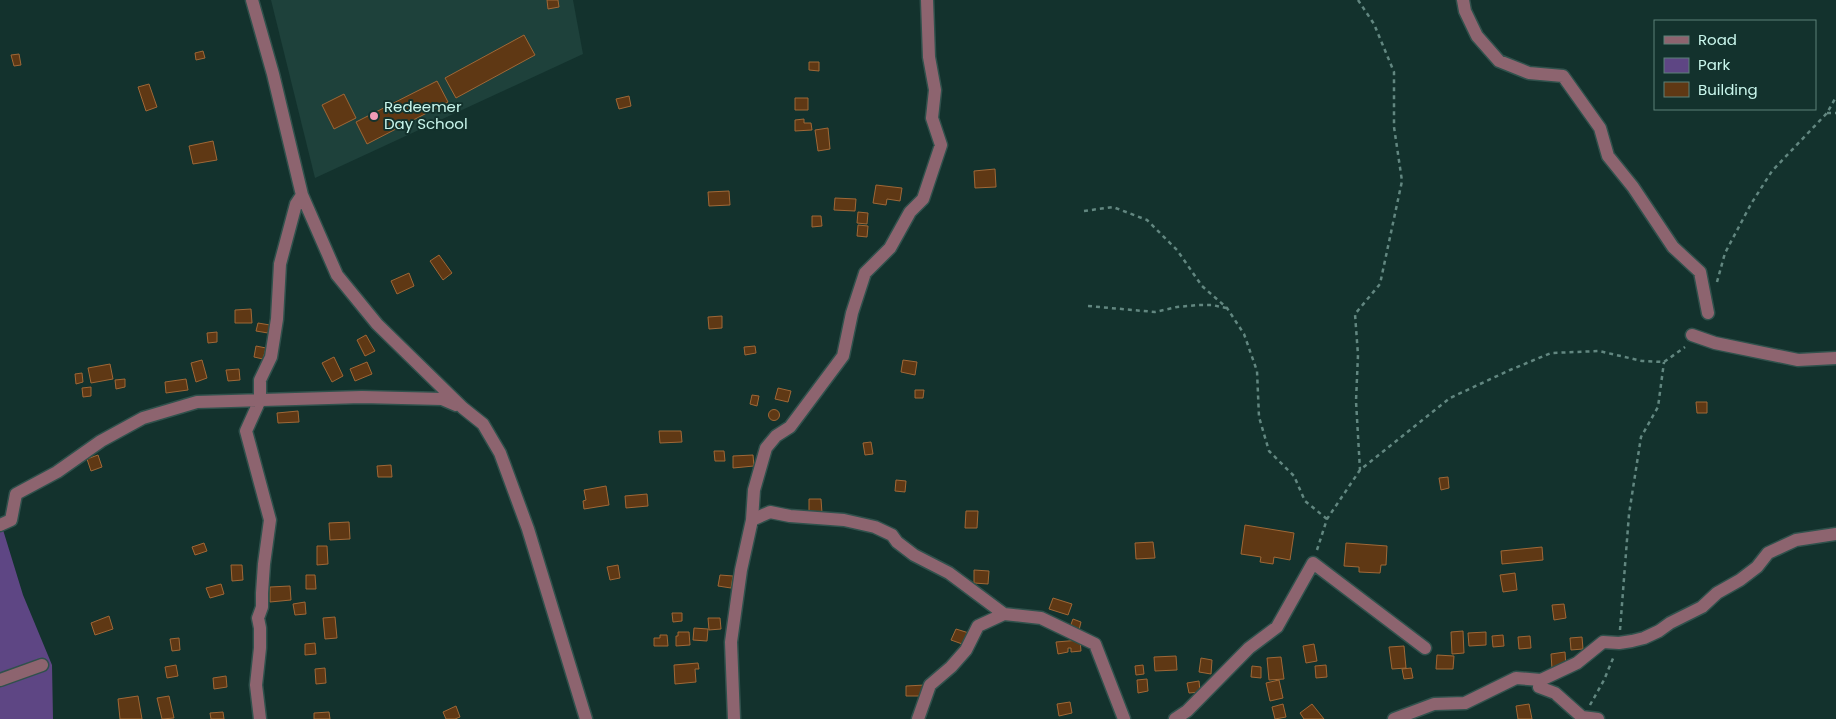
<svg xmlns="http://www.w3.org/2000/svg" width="1836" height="719" font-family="Poppins,sans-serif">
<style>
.built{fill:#1e413b}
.green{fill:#5e4684}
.building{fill:#5f3814;stroke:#9f6837}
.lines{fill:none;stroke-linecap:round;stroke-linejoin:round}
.minor-casing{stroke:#30514c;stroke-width:15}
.path{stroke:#628780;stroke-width:2.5;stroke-dasharray:4 4;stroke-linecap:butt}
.minor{stroke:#8d646f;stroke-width:12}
.poi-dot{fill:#f19ab4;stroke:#13322d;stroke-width:2}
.labels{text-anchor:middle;stroke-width:4;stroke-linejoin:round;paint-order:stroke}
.poi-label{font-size:15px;fill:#c9f6ec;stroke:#13322d;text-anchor:start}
</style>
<rect width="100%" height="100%" fill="#13322d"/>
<path class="built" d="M271,0H573L583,54L315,178Z"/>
<path class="green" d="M0,520L23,595L52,665L53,719H0Z"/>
<path class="building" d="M547,0H558L559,7L548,9Z
M524,35L535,55L456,98L445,78Z
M203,51L205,58L196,60L195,53Z
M19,54L21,65L14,66L11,55Z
M809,62H819V71L809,70Z
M437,81L448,102L367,144L356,122Z
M149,84L157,107L146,111L138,87Z
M344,94L356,118L334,129L322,105Z
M629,96L631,106L619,109L616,99Z
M795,98H808V110H795Z
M804,119V123H811L812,130L795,131V120Z
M828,128L830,149L818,151L815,130Z
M213,141L217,160L193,164L189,146Z
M995,169L996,187L975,188L974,171Z
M876,185L902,188L900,201L887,199L886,205L873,203Z
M729,191L730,205L709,206L708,192Z
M835,198L856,199L855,211L834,210Z
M858,212L868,213L867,224L857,223Z
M812,216H821L822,226L812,227Z
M858,225L868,226L867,237L857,236Z
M439,255L452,273L443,280L430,261Z
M409,273L414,286L397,294L391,281Z
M251,309L252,323H235V310Z
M722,316V328L709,329L708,317Z
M258,323L270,325L268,333L256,331Z
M217,332V342L208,343L207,333Z
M366,335L375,351L365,356L357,340Z
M256,346L266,348L263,359L254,357Z
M755,346L756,353L745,355L744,347Z
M334,357L343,376L332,382L322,363Z
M202,360L207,378L196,382L191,363Z
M903,360L917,362L915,375L901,372Z
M367,362L372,374L355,381L350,369Z
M110,364L113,379L91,383L88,368Z
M239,369L240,380L228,381L226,370Z
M82,373L83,382L76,384L75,374Z
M125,379V387L116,389L115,380Z
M186,379L188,390L166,393L165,382Z
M91,387V396L83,397L82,388Z
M778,388L791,391L788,402L775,399Z
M915,390H924L923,398H915Z
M752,395L759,396L757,406L750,404Z
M1696,402H1707V413H1697Z
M768.5 415a5.5 5.5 0 1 1 11 0a5.5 5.5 0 1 1-11 0Z
M298,411L299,422L278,423L277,413Z
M659,431H681L682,442L660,443Z
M871,442L873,454L865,455L863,443Z
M714,451H724L725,461H715Z
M98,455L102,467L91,471L87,459Z
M753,455L754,466L733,468V456Z
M391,465L392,477H378L377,466Z
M1448,477L1449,488L1441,490L1439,478Z
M896,480L906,481L905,492L895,491Z
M606,486L609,505L584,509L583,501L586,500L584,490Z
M647,494L648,506L626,508L625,496Z
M809,499H821L822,513H809Z
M966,511H978L977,528H965Z
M349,522L350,539L330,540L329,523Z
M1245,525L1294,533L1290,560L1274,557L1273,564L1260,562L1261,557L1241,554Z
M1153,542L1155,558L1136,559L1135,543Z
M204,543L207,551L195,555L192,547Z
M1346,543L1387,546L1386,565H1381L1380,573L1359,572V567L1344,566Z
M317,546H327L328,564L317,565Z
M1542,547L1543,560L1502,564L1501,551Z
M231,565H242L243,580L232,581Z
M618,565L620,578L610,580L607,567Z
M974,570L989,571L988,584L974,583Z
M1515,573L1517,590L1503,592L1500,575Z
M306,575H315L316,589H306Z
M720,575L733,576L731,588L718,586Z
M221,584L224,594L210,598L206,588Z
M290,586L291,600L270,602V587Z
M1053,598L1072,604L1068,615L1049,609Z
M305,602L306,614L295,615L293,604Z
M1564,604L1566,618L1554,620L1552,605Z
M672,613H682V621L673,622Z
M109,616L113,629L95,635L91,623Z
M335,617L337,638L325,639L323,618Z
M708,618H720L721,629L709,630Z
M1073,619L1081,622L1079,630L1070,627Z
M694,628L708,629L707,641L693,640Z
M956,629L969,633L965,645L951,640Z
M1463,631L1464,653L1452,654L1451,632Z
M678,632H689L690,645L676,646V636H678Z
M1486,632V645L1469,646L1468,633Z
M660,635H667L668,646H654V638H660Z
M1503,635L1504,646L1493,647L1492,636Z
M1530,636L1531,648L1519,649L1518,637Z
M1582,637L1583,649L1571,650L1570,638Z
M179,638L180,650L172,651L170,639Z
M1080,640L1081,651L1071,652V648H1068V652L1058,654L1056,642Z
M315,643L316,654L305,655V644Z
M1314,644L1317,661L1306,663L1303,646Z
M1404,646L1406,668L1392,669L1389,647Z
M1565,652L1566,667L1552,669L1551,654Z
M1437,655L1454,656L1453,669H1436Z
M1176,656L1177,670L1155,671L1154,657Z
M1281,657L1284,679L1269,680L1267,658Z
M1201,658L1212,660L1211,674L1199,672Z
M698,663L699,669H695L696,682L675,684L674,665Z
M176,665L178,676L167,678L165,667Z
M1143,665L1144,674L1136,675L1135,666Z
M1326,665L1327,677L1316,678L1315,666Z
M1252,666L1261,667V678L1251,677Z
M325,668L326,683L316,684L315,669Z
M1411,668L1413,678L1404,679L1402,669Z
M226,676L227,687L214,689L213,678Z
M1147,679L1148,691L1138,693L1137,680Z
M1279,680L1283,698L1270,701L1266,683Z
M1199,681L1200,692L1189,693L1187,683Z
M925,685V696H906V686Z
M138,696L142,719H120L118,699Z
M169,696L174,718L162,719L157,698Z
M1070,702L1072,713L1059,716L1057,704Z
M1283,704L1286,717L1275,719L1272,707Z
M1312,704L1324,719H1304L1300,713Z
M1529,704L1532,719H1518L1516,706Z
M456,706L460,717L455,719H446L443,712Z
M223,712L224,719H211L210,713Z
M329,712L330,719H314V713Z"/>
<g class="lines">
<defs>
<path id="minor" d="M252,0L273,74L302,195L337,275L377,324L463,408L483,424L500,453L528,529L586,719
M1463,0L1465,11L1477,36L1499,61L1529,73L1563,76L1600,128L1608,156L1633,187L1673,247L1700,272L1708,313
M1692,335L1715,343L1798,360L1836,358
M752,520L770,512L790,516L844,520L875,527L892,535L897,542L914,555L949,573L1004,614L1041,618L1095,644L1124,719
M0,525L11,520L16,494L57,472L101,441L143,418L197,402L362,397L442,399L456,405
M0,680L42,665
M1539,687L1555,693L1582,717L1598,719
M260,719L256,685L260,648V628L258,618L262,607V593L264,564L270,520L246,431L260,400V380L271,357L277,319L280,264L296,204L302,195
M734,719L731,642L741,570L752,520L754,490L766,448L776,436L790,427L843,356L852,313L865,273L890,248L910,212L923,199L941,145L932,118L935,90L929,57L927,0
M918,719L930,685L951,667L966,650L978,626L1004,614
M1175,719L1187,711L1249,648L1277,627L1313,563L1425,648
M1394,719L1434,704L1465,703L1516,678L1541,680L1577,663L1603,642L1619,643L1632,641L1644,638L1659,631L1670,623L1702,607L1717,593L1740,580L1757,567L1768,553L1796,540L1836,534"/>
</defs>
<use href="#minor" class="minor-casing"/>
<path class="path" d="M1358,0L1374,24L1394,72V127L1402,181L1380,284L1355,314L1358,355L1356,401L1360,470
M1827,113H1836
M1084,211L1113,207L1147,220L1177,250L1202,286L1227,308L1244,334L1257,371L1259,417L1269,451L1294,476L1305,501L1327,519
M1717,282L1725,253L1751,204L1772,171L1827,113L1836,97
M1088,306L1155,312L1177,307L1198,305H1212L1226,308
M1317,550L1327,519L1360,470L1450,398L1510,370L1551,353L1599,351L1642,361L1664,362L1685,347
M1620,630L1629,514L1641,437L1658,407L1664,362
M1590,705L1604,680L1614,656"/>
<use href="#minor" class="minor"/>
</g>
<circle class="poi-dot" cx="374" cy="116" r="5"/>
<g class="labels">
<g class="poi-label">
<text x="384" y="112">Redeemer<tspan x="384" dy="17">Day School</tspan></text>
</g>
</g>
<rect x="1654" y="20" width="162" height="90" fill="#13322d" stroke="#5c8079"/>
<rect x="1664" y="36" width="25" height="8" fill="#8d646f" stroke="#5c8079"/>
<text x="1698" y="45" font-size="15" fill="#c9f6ec">Road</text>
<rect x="1664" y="58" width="25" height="15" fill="#5e4684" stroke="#5c8079"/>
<text x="1698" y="70" font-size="15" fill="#c9f6ec">Park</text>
<rect x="1664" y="82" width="25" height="15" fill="#5f3814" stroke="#5c8079"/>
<text x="1698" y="95" font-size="15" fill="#c9f6ec">Building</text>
</svg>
